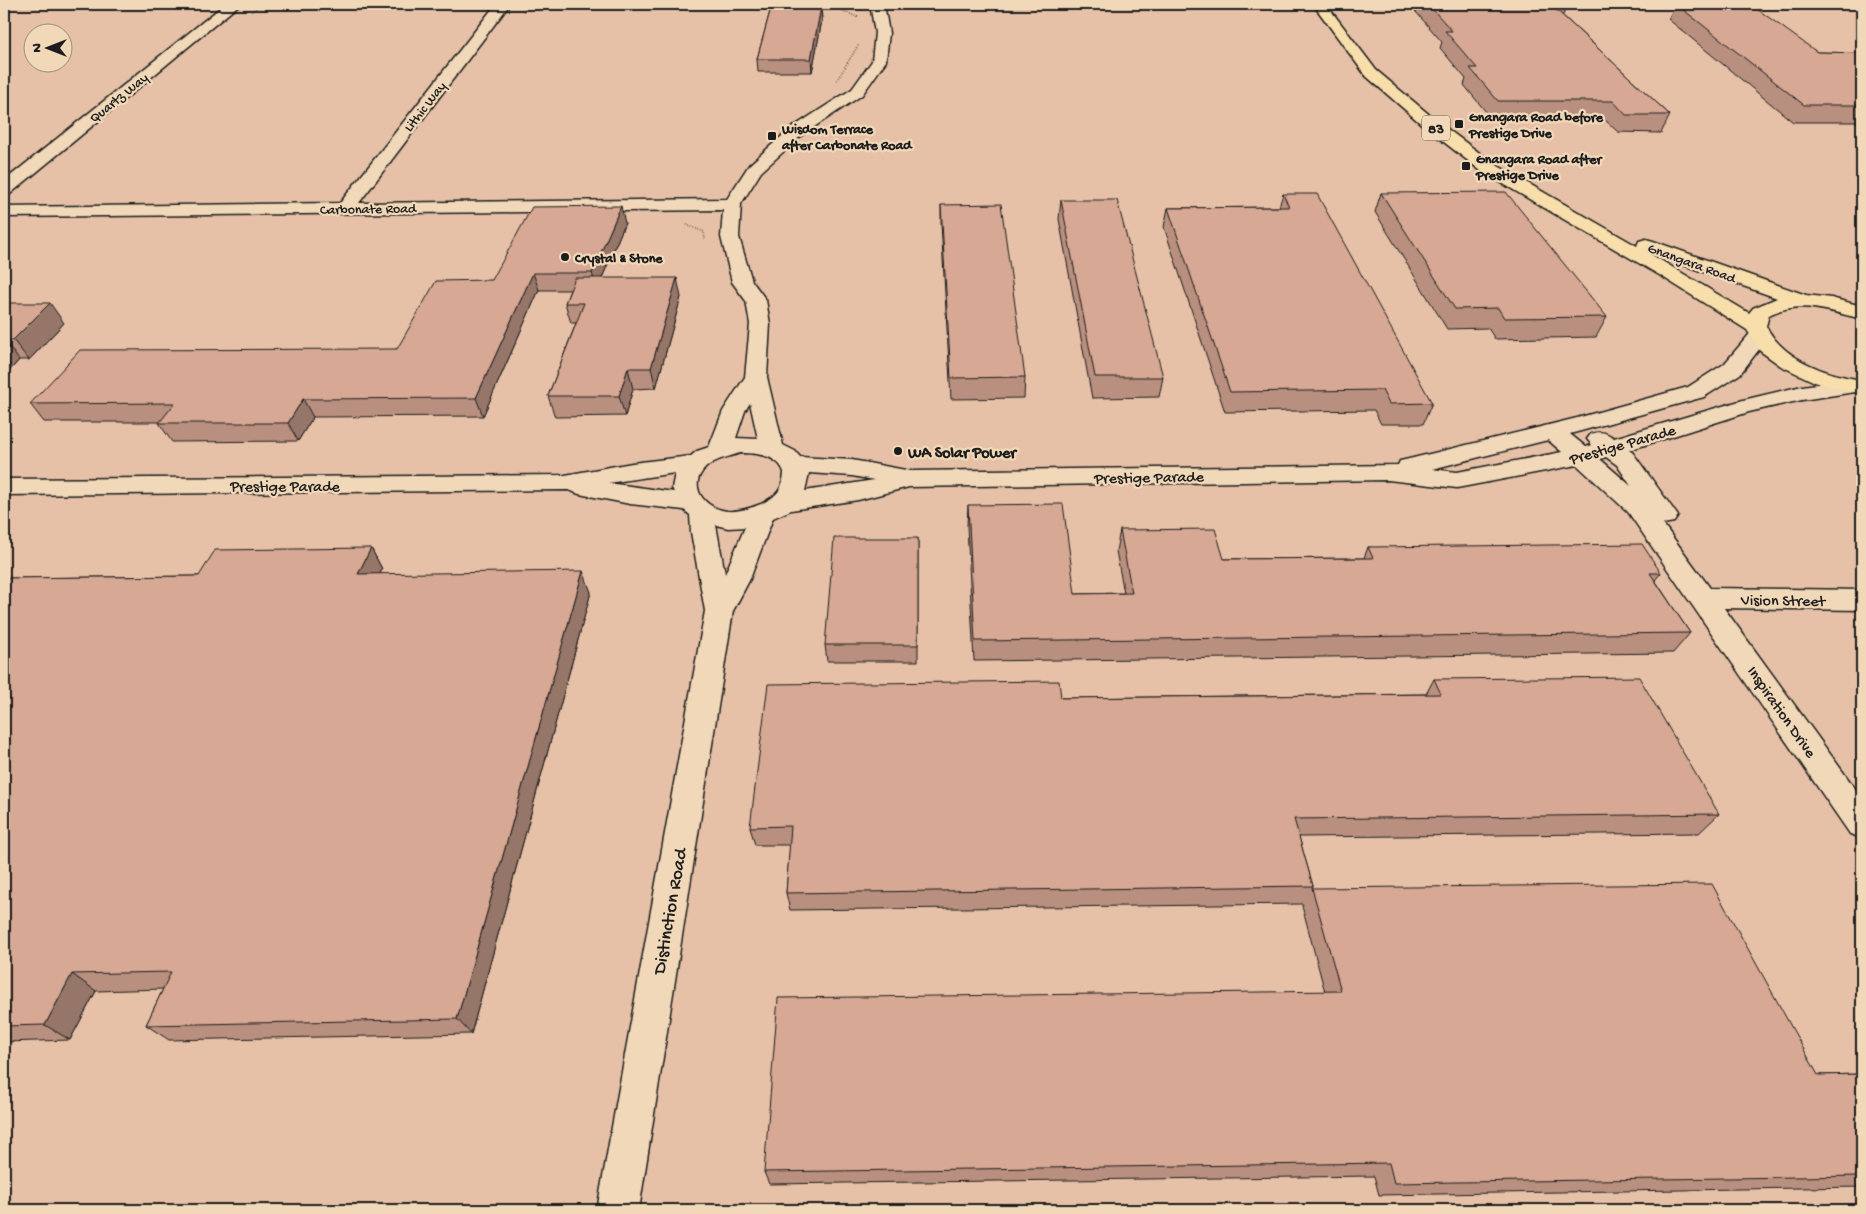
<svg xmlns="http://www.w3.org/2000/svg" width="1866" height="1214" font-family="'Gochi Hand',sans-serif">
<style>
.built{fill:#e6c1a7;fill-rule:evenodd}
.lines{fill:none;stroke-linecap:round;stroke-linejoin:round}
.minor-casing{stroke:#1c1c1c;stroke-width:3}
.major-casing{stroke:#1c1c1c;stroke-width:3}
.path{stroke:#1c1c1c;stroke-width:2;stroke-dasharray:0.5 2;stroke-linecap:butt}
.minor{fill:#f0d8b8;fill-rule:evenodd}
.major{fill:#f8deab;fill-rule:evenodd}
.wall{fill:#b9907f;stroke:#1c1c1c}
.shaded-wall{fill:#967668;stroke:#1c1c1c}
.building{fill:#d7a894;stroke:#1c1c1c}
.poi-dot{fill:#1c1c1c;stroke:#f0d8b8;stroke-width:2}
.labels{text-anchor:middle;stroke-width:4.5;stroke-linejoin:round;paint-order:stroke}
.far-street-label{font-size:14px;fill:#1c1c1c;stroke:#f0d8b8}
.far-poi-label{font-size:14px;font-weight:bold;fill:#1c1c1c;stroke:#f0d8b8;text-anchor:start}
.shield{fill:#f0d8b8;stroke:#5c544b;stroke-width:1}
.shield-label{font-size:15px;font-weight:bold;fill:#1c1c1c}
.street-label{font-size:16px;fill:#1c1c1c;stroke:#f0d8b8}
.poi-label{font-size:16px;font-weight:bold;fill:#1c1c1c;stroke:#f0d8b8;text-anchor:start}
.near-street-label{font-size:19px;fill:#1c1c1c;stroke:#f0d8b8}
</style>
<rect width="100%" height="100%" fill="#f2d0b3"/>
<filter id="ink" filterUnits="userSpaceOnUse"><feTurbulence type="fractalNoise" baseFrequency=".02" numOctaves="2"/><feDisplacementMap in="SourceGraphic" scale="10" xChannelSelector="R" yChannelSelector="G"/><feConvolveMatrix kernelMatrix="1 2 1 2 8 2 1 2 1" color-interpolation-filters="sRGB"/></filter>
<g filter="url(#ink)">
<path class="built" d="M4,4H1862V1210H4ZM32,32H62V62H32Z"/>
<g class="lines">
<defs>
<path id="minor" d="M225,4H240L10,194L4,195V181Z
M496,4H510L359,203L727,199L749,165L790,129L852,89L872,61L875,33L870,4H884L889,33L886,61L862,95L802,135L761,172L741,204L739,237L752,281L766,300L770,324L767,377L783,445L795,451L800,457L852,460L911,471L1398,465L1400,461L1409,459L1577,418L1688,387L1724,364L1753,330L1760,328L1767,330L1771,334L1740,374L1704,397L1570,434L1586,447L1592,445L1587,439L1591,434C1600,431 1606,432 1614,438L1743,400L1802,386L1854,379L1862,381V391L1802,400L1749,412L1629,450L1633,453L1678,516L1674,522L1663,524L1710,588L1862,590V610L1724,608L1862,798V838L1850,834L1628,512L1577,465L1457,488L1388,480L909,487L858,500L791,510L773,518L750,579L733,611L639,1210H597L705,611L691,532L690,515L684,510L630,504L579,494L569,490L4,495V479L565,475L632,463L691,456L697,451L709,447L723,411L745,377L750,324L746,301L732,282L721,237L723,210L4,217V207L340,203ZM750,403L758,439L736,438L745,411ZM1548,440L1562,452L1457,472L1432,469ZM740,453C756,453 778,455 784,472C783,490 777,496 761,504C751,508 739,512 727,511C698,507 685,478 714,462C722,458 732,456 740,453ZM1606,457L1617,465L1631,486L1600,459ZM675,473L672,488L674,492L608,483ZM809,473L852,476L874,480L805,491ZM716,525L728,528L745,527L725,574Z"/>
<path id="major" d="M1313,4H1326L1376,70L1438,122L1493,163L1637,246L1639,241L1646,239L1653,241L1806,295L1831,298L1862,306V319C1831,312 1800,299 1769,315L1766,326C1783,360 1827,375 1862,380V394L1817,383L1781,366L1760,351L1747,330L1661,276L1481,171L1426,128L1366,76ZM1647,252L1777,298L1753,308L1749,313Z"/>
</defs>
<use href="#minor" class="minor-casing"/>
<use href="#major" class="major-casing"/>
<path class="path" d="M841,4L839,9L857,17V19
M251,11L264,4
M523,11L529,4
M837,80L859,44
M687,225L704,232L705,239"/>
<use href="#minor" class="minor"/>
<use href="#major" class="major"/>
</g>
<path class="wall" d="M772,4H815L814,7H821L822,20L812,72H758L757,59Z
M1409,4H1568L1563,15H1562L1670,115L1661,133L1618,132L1604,119L1491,118L1464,85L1466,79L1440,48L1442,42Z
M1676,4L1817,52L1862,53V125L1859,122H1793L1668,19Z
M1381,193L1607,317L1596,337L1495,339L1488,328L1447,329L1375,212Z
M1283,194L1432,403L1423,424H1381L1374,410L1225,412L1164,227L1168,208L1279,207Z
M1061,200L1163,377L1159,397L1092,398L1059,219Z
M941,205L1025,377L1024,398L951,399L941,224Z
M625,223L602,278L681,297L656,388L633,389L625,416L555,417L548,396L576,323H571L565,303L570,290H539L483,416L313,417L298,441L172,442L159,423L161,422H44L30,404L397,349L492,280Z
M4,303L64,323L29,360H19L4,377Z
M968,505L1075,594L1124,593L1116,551L1120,530L1224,559L1364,558L1368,547L1661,573L1655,580L1690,633L1673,653L974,661L967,526Z
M918,538V661H827L825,645Z
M371,548L382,569L380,574L591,592L471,1034L169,1040L146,1025L163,989L96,991L70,1040L4,1042V578L199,576Z
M1434,679L1719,814L1699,833L1299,837L1313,886L1312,888L1818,1075L1862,1074V1187L1379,1195L1374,1176L769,1184L764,1172L1325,992L1302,906L1303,904L790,910L786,893L790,845H755L750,827L1061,698L1426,694Z"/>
<path class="shaded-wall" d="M812,4H815L812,20L811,7Z
M821,7L822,20L812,72L811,59Z
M621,206L625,223L597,290L592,273Z
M533,273L539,290L483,416L476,398Z
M677,278L681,297L656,388L651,368Z
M50,303L64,323L29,360L13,340Z
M4,340L19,360L4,377Z
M628,368L633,389L625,416L619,396Z
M303,399L313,417L298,441L288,423Z
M371,548L382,569L370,595L358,574Z
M583,571L591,592L471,1034L457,1019Z
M72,974L96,991L70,1040L45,1025Z"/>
<path class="building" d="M772,4H812L811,7H821L811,59H757Z
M1428,4H1550L1670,115H1626L1613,101H1498L1470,68H1477L1445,31H1452Z
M1676,4H1750L1817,52L1862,53V105H1804Z
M1506,192L1607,317L1504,318L1498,308L1455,309L1381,193Z
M1283,194H1317L1432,403L1389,404L1382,390L1230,392L1168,208L1289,207Z
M1061,200H1117L1163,377H1095Z
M1001,204L1025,377L951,378L941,205Z
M621,206L592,273H533L476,398L303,399L288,423H159L175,403L30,404L80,350L397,349L436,281L492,280L532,207Z
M575,278H677L651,368H628L619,396H548L584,303H565Z
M4,303H50L13,340H4Z
M1063,504L1075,594L1132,593L1120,530L1215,529L1224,559L1373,558L1368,547L1642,544L1661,573H1650L1690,633L975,641L968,505Z
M834,538H918V645H825Z
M371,548L358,574L583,571L457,1019L146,1025L171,972L72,974L45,1025L4,1026V578L199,576L215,550Z
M1639,677L1719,814L1294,819L1313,886L786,893L791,826L750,827L768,684L1059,681L1061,698L1441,694L1434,679Z
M1712,884L1818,1075L1862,1074V1176L1394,1183L1389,1163L764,1172L778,998L1341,991L1312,888Z"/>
</g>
<g class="poi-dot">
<rect x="1454" y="119" width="10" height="10" rx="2.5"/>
<rect x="767" y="131" width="10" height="10" rx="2.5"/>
<rect x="1461" y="161" width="10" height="10" rx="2.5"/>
<circle cx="565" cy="257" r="5"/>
<circle cx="898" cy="451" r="5"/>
</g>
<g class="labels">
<g class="far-street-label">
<text transform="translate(118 97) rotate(-39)" y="5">Quartz Way</text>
<text transform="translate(424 106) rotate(-52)" y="5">Lithic Way</text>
<text transform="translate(368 208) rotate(-1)" y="5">Carbonate Road</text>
<text transform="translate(1692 262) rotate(20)" y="5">Gnangara Road</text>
</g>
<g class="far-poi-label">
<text x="1469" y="121">Gnangara Road before<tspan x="1469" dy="16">Prestige Drive</tspan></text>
<text x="782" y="133">Wisdom Terrace<tspan x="782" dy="16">after Carbonate Road</tspan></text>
<text x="1476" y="163">Gnangara Road after<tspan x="1476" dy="16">Prestige Drive</tspan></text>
<text x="575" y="262">Crystal &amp; Stone</text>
</g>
<rect class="shield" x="1422" y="115.5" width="28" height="25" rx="4"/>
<g class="shield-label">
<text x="1436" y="133">83</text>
</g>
<g class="street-label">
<text transform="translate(1622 443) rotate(-16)" y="6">Prestige Parade</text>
<text transform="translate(1149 476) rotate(-1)" y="6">Prestige Parade</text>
<text x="285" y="491">Prestige Parade</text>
<text transform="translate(1783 599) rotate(1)" y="6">Vision Street</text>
<text transform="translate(1783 711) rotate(55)" y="6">Inspiration Drive</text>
</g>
<g class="poi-label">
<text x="908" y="457">WA Solar Power</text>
</g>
<g class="near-street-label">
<text transform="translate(668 911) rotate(-80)" y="7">Distinction Road</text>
</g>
</g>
<rect width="1866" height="1214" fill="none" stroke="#f0d8b8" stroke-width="20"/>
<rect x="10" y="10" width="1846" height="1194" fill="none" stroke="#1c1c1c" stroke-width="2" filter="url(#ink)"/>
<g transform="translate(48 48) rotate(270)"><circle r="24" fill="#f0d8b8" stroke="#9b8d7a"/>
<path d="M0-4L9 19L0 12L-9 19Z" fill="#1c1c1c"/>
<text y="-8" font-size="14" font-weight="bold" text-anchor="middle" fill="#1c1c1c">N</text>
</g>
</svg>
